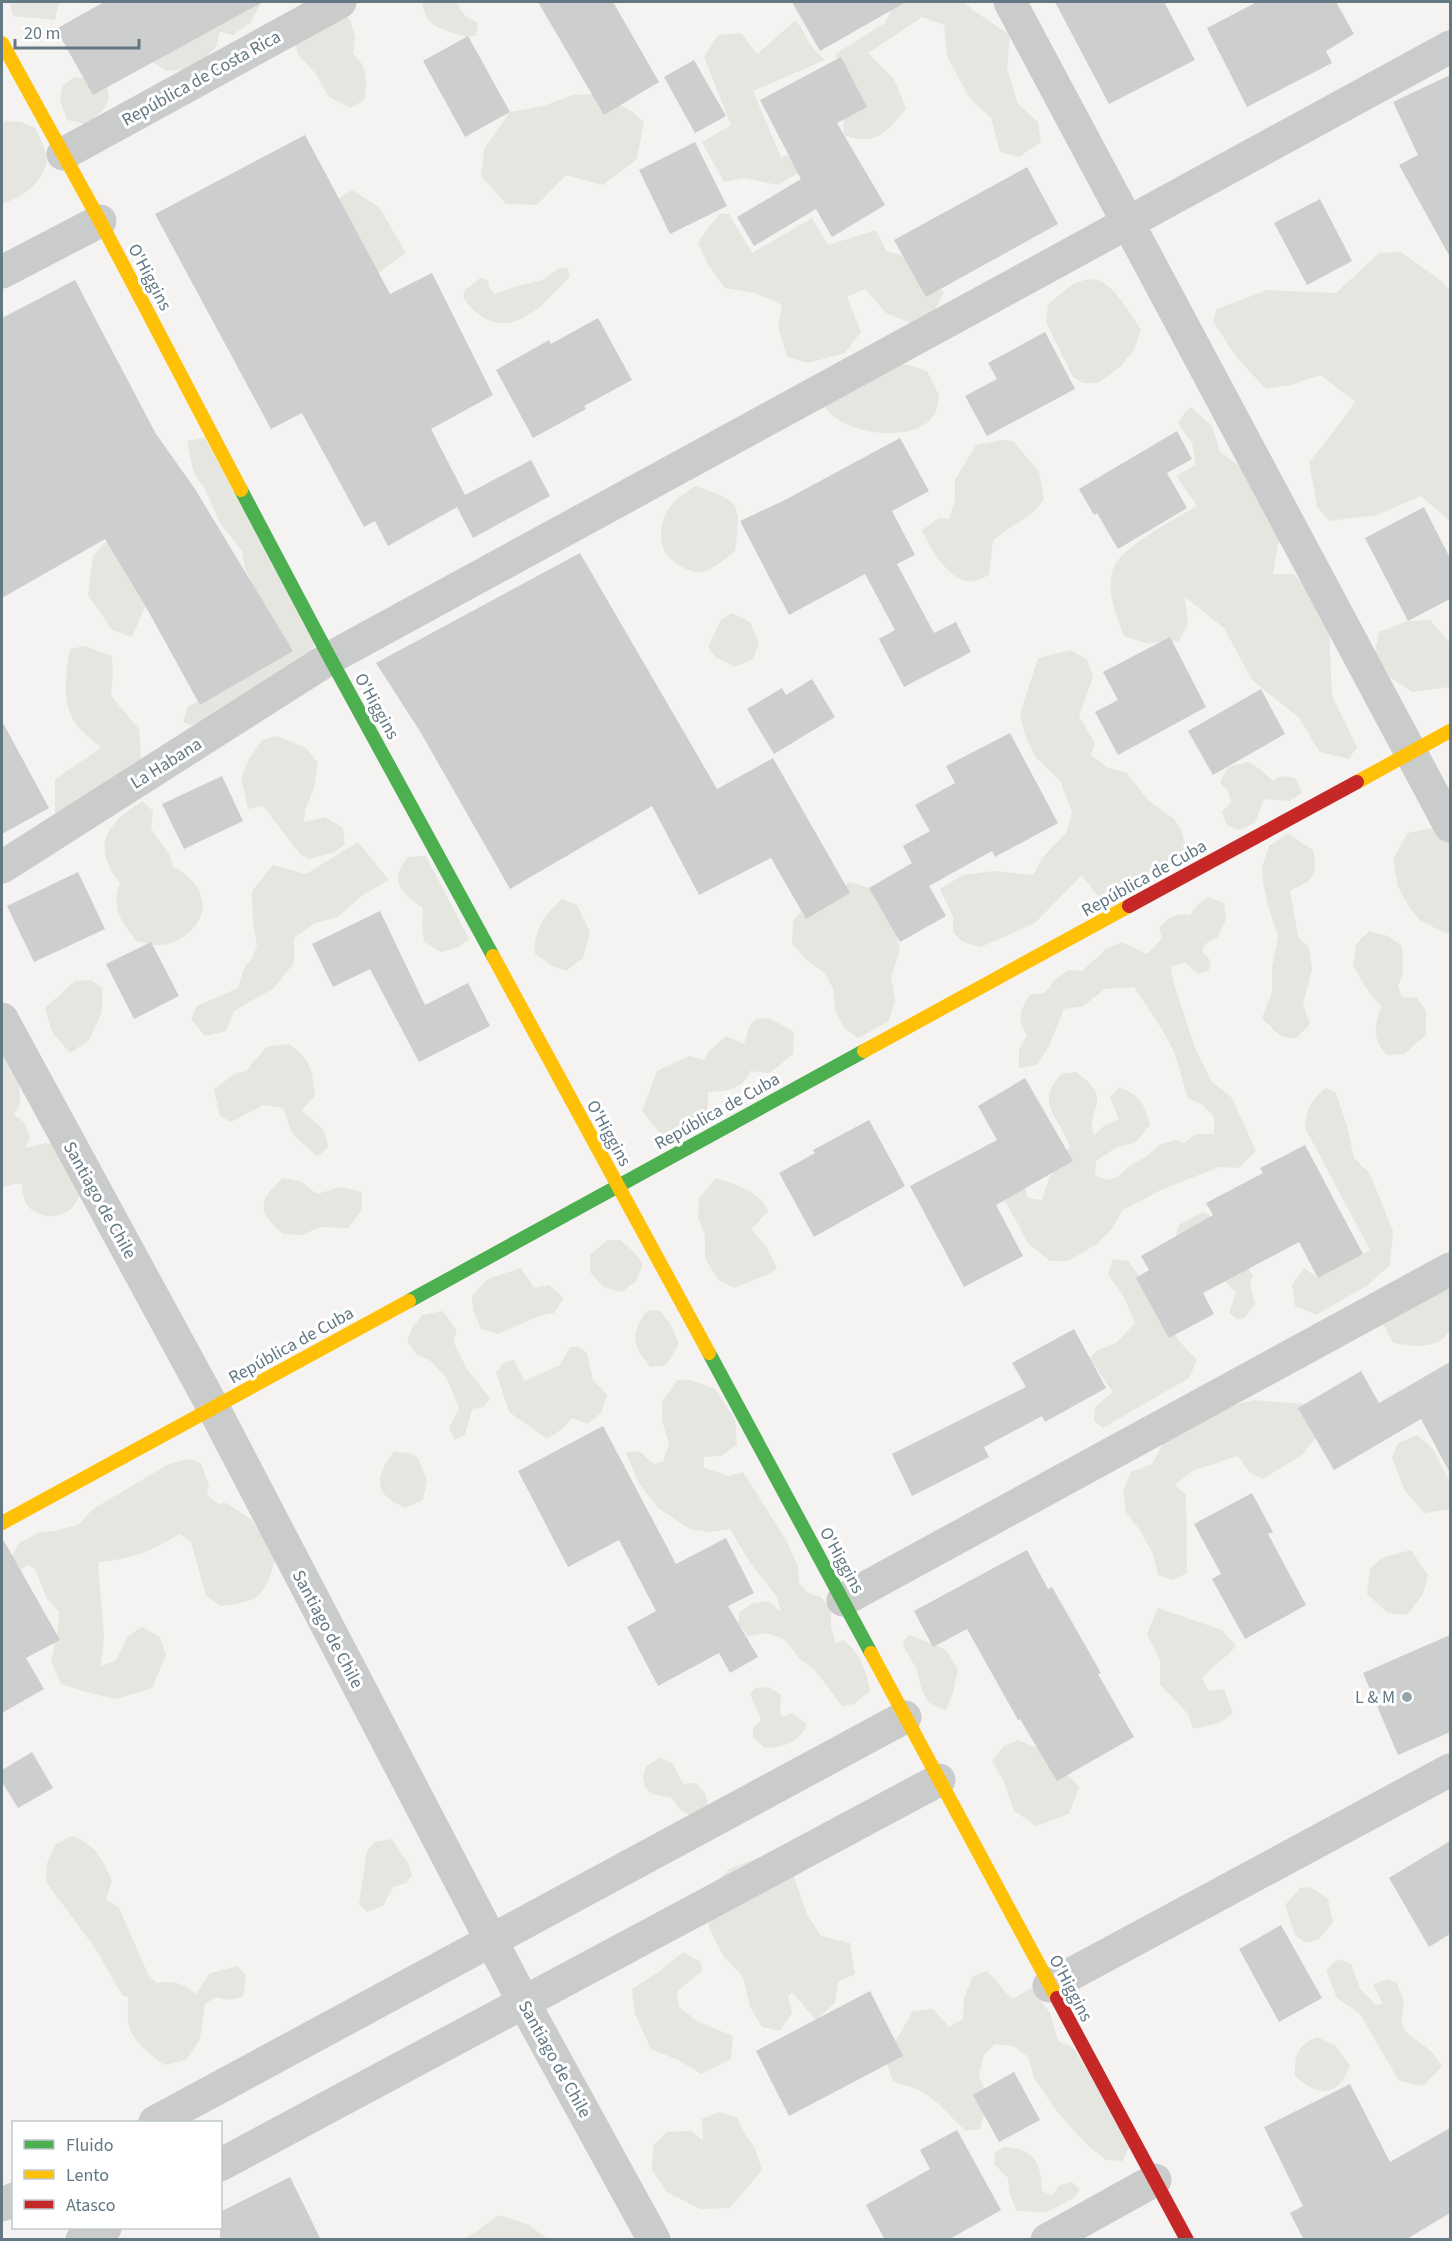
<svg xmlns="http://www.w3.org/2000/svg" width="1452" height="2241" font-family="'Source Sans 3',sans-serif">
<style>
.green{fill:#e4e6df}
.building{fill:#cdcece}
.lines{fill:none;stroke-linecap:round;stroke-linejoin:round}
.street{stroke:#cacbcb;stroke-width:33}
.fast{stroke:#4caf50;stroke-width:14}
.slow{stroke:#ffc107;stroke-width:14}
.jam{stroke:#c62828;stroke-width:14}
.poi-dot{fill:#95a3aa;stroke:#fff;stroke-width:2}
.labels{text-anchor:middle;stroke-width:6;stroke-linejoin:round;paint-order:stroke}
.street-label{font-size:18px;fill:#627883;stroke:#fff}
.poi-label{font-size:18px;fill:#627883;stroke:#fff;text-anchor:end}
</style>
<rect width="100%" height="100%" fill="#f4f3f1"/>
<path class="green" d="M10,2H59L55,20L13,16Z
M216,2H261L250,23L233,35L220,32L216,47L196,68L166,71L150,60Z
M422,2H456L465,16L478,23L476,36C461,37 461,35 448,31C430,25 426,21 422,2Z
M895,2H964L974,11L1010,35L1007,68L1018,104L1038,122L1041,142L1019,157L1000,152L991,118L970,99L947,56L944,25L922,17L868,53L894,79L906,108C887,132 876,147 844,135L842,72L835,54L885,23Z
M329,10L350,19L355,38L353,53C369,69 366,79 365,99L351,108L329,97L316,74L298,54L291,32Z
M795,21L800,26L811,46L825,60L753,91L781,157L797,153L811,166L778,185L744,178L724,182L702,142L731,125L704,57L718,35L741,33L757,54Z
M75,77L102,81C119,100 101,113 86,124L67,120L60,100L63,85Z
M601,94L633,112L644,122L637,159L603,185L566,175L537,205L506,204L481,176L484,149L510,112L543,106L573,95Z
M5,121L21,122L35,128C39,136 47,151 47,160C45,180 22,198 4,203L2,201V126Z
M352,190L379,207L406,253L374,276L332,203Z
M720,214H729L752,253L812,218L828,245L876,230L886,251L916,259L944,293L935,310L913,324L886,313L865,289L847,297L861,332L845,353L808,363L787,357L778,327L782,305L755,293L725,288L707,263L698,243L708,227Z
M1401,252L1443,282L1450,291V521L1421,496L1377,515L1329,521L1317,507L1309,462C1326,443 1340,422 1355,402L1321,375L1290,385L1266,389L1236,357L1213,321L1217,309L1267,290L1336,293L1379,253Z
M567,267L570,276C539,311 502,350 463,298L465,290L480,278L488,280L489,287L494,294L514,287L542,280L558,269Z
M1084,280C1088,280 1094,279 1098,280C1114,285 1133,317 1141,330L1134,350L1120,367L1098,383H1083L1073,377L1046,322L1048,304L1073,284Z
M899,365H908L927,371L939,395C938,400 938,408 935,413C919,445 846,435 827,410C823,404 820,395 817,389Z
M1191,407L1212,426L1220,452L1268,486L1281,529L1273,574H1294L1323,611L1329,627L1332,696L1357,747L1349,759L1320,752L1299,718L1252,680L1224,628L1185,597L1188,624L1179,641L1145,643L1124,636C1116,615 1106,592 1113,569C1119,548 1177,518 1197,506L1176,476L1196,465L1192,443L1178,424L1184,414Z
M205,438L315,644L307,659L202,729L183,722L188,706L203,700L252,601V583L245,568L242,551L220,523L205,489L194,474L187,441Z
M1001,440L1013,441L1039,472L1044,499L1032,514L1011,527L993,540L989,575C984,577 980,580 975,581C952,587 930,548 922,530L939,518L949,519L955,500V480L976,445Z
M695,486C742,502 741,503 735,551C725,558 712,572 699,572C691,573 679,566 673,561C654,547 659,516 676,500C681,495 689,491 695,486Z
M106,542L125,554L150,595L132,637L112,630L88,595L93,556Z
M732,613L750,622L759,643L753,659L735,667L715,657L708,647L721,620Z
M1430,620L1450,643L1449,687L1412,692L1390,677L1375,652L1379,632L1408,621Z
M85,646L112,656L113,674L111,696L139,729L142,768L55,818V779L101,748C93,740 83,733 76,724C61,704 66,672 70,649Z
M1071,650L1087,659L1093,677L1079,716L1095,743L1091,755L1108,768L1126,772L1148,800L1174,819L1182,831L1186,850L1170,869L1156,872L1146,883L1111,907L1097,895L1082,875L1035,923L995,941L980,947L963,942L953,932V917L940,889L963,875L993,871L1033,875L1043,857L1066,833L1072,812L1060,781L1036,758L1025,735L1020,714L1038,658Z
M277,736L306,748L318,763L314,788L305,810L304,822L325,817L343,828L345,844L335,852L309,859L300,854L263,806L248,809L241,778L249,759L262,740Z
M1248,762L1260,769L1273,781L1281,776L1295,778L1302,793L1289,801L1264,799L1255,823L1238,830L1227,825L1222,812L1231,802L1229,793L1220,782L1228,767Z
M142,801L153,811L151,828L170,856L173,866C185,874 196,881 201,896C210,921 182,945 159,945C152,945 143,942 136,941C120,918 111,911 120,883C90,845 107,824 142,801Z
M1437,827L1450,840V931L1447,934L1421,921L1411,910L1398,887L1393,859L1408,833Z
M1288,834L1313,850C1319,876 1313,880 1290,891L1298,936L1309,948L1312,969L1303,1004L1310,1024L1295,1039L1280,1036L1262,1018L1272,992V968L1278,936L1269,909L1263,883L1262,867L1269,846Z
M358,842L389,880L363,895L338,917L315,923L294,938V963L274,988L234,1011L226,1031L205,1036L191,1019L197,1006L238,988L244,968L252,958L257,946L253,923L252,891L273,865L306,874Z
M426,856L469,939L459,947L441,952L424,942L422,926L423,908C401,894 388,881 408,857Z
M850,882L869,888L892,917L900,950L891,977L895,1000L889,1021L858,1038L844,1028L835,1010L833,989L825,973L808,961L792,944L793,921L808,903L830,896Z
M1208,897L1224,903L1226,919L1218,937L1205,944L1202,952L1211,961L1209,970L1198,974L1184,962L1171,967L1173,981L1195,1048L1212,1082L1232,1098L1256,1151L1238,1168L1219,1167L1161,1190L1123,1210L1112,1228L1097,1244L1068,1261H1050L1028,1243L994,1181L1025,1188L1028,1198L1042,1200C1048,1179 1055,1163 1070,1147C1059,1115 1034,1105 1061,1074L1076,1072C1117,1101 1084,1108 1094,1135L1105,1125L1119,1119L1110,1098L1119,1087C1141,1096 1144,1103 1150,1125L1135,1143L1117,1147L1096,1161L1095,1175L1106,1180L1118,1177L1128,1167L1148,1155L1159,1145L1176,1140L1184,1143L1196,1134H1214V1117L1203,1105L1188,1098C1182,1082 1180,1065 1172,1048C1162,1027 1147,1007 1134,987L1105,989L1083,1006L1064,1009L1049,1046L1037,1065L1019,1068V1050L1027,1035C1016,1018 1020,1011 1030,995L1045,993L1055,980L1069,970L1082,971L1106,949L1122,942L1147,954L1162,938L1159,928C1167,918 1176,912 1190,915L1199,903Z
M562,899L577,905L590,932L583,958L566,971L552,966L535,954C533,931 545,914 562,899Z
M1369,931L1388,936L1402,946L1403,973L1398,986L1402,997L1417,998L1426,1011V1035L1404,1054L1387,1055C1371,1038 1375,1026 1381,1006L1370,994L1353,966L1356,944Z
M91,980L102,988V1012L89,1040L70,1053L52,1032L45,1008L75,981Z
M769,1018L794,1032L793,1054L770,1073L750,1071C743,1090 726,1091 708,1092C709,1122 702,1128 676,1139L659,1132L642,1111L657,1071L689,1056L705,1060L709,1051L726,1036L744,1044L749,1027L756,1019Z
M2,1025L18,1055L20,1104L14,1115L24,1122L30,1136L26,1148L46,1143L72,1149L80,1195C78,1198 76,1203 73,1207C60,1221 33,1219 25,1201C23,1196 22,1188 21,1183L2,1187Z
M289,1044C311,1060 312,1069 315,1096L301,1111C316,1123 326,1126 328,1147L317,1157L292,1133L283,1108L264,1105L231,1122L220,1116L214,1089L236,1073L246,1071L266,1047Z
M1326,1088L1336,1093L1347,1126L1354,1158L1370,1174L1393,1231L1390,1265L1368,1285L1316,1315L1295,1306L1292,1285L1304,1268L1318,1278L1370,1250L1305,1128C1306,1108 1311,1101 1326,1088Z
M283,1178L300,1181L317,1194L341,1187L362,1192V1210L348,1228L320,1227L302,1235L283,1234C256,1210 258,1201 283,1178Z
M716,1178C734,1184 762,1192 768,1212L751,1229L767,1248L777,1268L771,1273L734,1288L718,1280L705,1258V1235L698,1217L699,1198Z
M1203,1212L1214,1218L1174,1242L1179,1225Z
M607,1240H620L633,1251L643,1264L636,1281L622,1292L603,1287L590,1272V1255Z
M1113,1259L1128,1261L1148,1287L1179,1341L1197,1360L1189,1378L1103,1428L1094,1421L1095,1407L1113,1392L1089,1358L1098,1350L1116,1343L1135,1323L1124,1297L1108,1274Z
M1244,1261L1253,1276L1250,1285L1255,1305L1243,1319H1237L1229,1313L1236,1293L1225,1281Z
M521,1268L534,1288L549,1285L564,1298L554,1313L539,1316L498,1334L481,1329L473,1310L472,1296L487,1279Z
M1450,1279V1330C1438,1351 1414,1346 1393,1343L1377,1312Z
M659,1310L670,1323L679,1344L666,1365L650,1367C633,1346 629,1334 647,1311Z
M443,1311L457,1331L453,1341L467,1369L490,1398L484,1407L472,1409L465,1435L455,1440L449,1429L459,1408L447,1379L431,1361L416,1354L407,1341L412,1328L422,1315Z
M570,1347H578L587,1353L593,1380L607,1395L601,1413L588,1424L572,1418L562,1429L547,1439L509,1412L496,1372L505,1362L514,1360L525,1381L560,1365Z
M677,1380H690L715,1389L735,1419L737,1445L721,1456L704,1457V1468L729,1476L743,1472L786,1540L798,1566L799,1583L808,1593L821,1597L831,1609V1628L836,1643L843,1640C861,1653 866,1670 870,1691L854,1704L842,1706L814,1669L800,1659L784,1639L765,1633L748,1636L738,1623L740,1612L753,1603L768,1601L781,1612L777,1597L751,1564L730,1529L710,1532L690,1529L657,1507L638,1482L626,1453L639,1451L654,1464L663,1461L669,1444L662,1421V1402Z
M1254,1400L1305,1404L1319,1433L1303,1454L1263,1479L1250,1473L1238,1456L1192,1471L1175,1485L1186,1495L1187,1573L1173,1580L1158,1575L1153,1554L1141,1532L1126,1512L1123,1491L1131,1472L1152,1464L1164,1442L1220,1409Z
M1417,1435L1432,1448L1450,1482V1509L1424,1513L1405,1491L1392,1458L1398,1443Z
M394,1452L410,1453L418,1458L427,1480L423,1500L405,1508C400,1505 392,1502 388,1498C372,1484 383,1465 394,1452Z
M189,1459L201,1463L209,1486L207,1495L219,1504L226,1503L252,1520L276,1556C265,1596 262,1601 221,1606L206,1596L191,1542L179,1534C151,1552 132,1559 98,1562L104,1638L101,1666L116,1660L128,1636L142,1627L160,1637L166,1655L152,1688L116,1699L86,1692L61,1684L51,1661L58,1631L59,1612L47,1599L35,1569L29,1565L2,1579V1560L10,1559L19,1543L40,1532L54,1531L78,1525L93,1509L169,1464Z
M1411,1550L1428,1575L1423,1594L1407,1615L1388,1613L1367,1594L1370,1569L1382,1558Z
M1158,1608L1222,1630L1236,1646C1226,1658 1213,1666 1202,1678L1209,1691L1224,1689L1233,1713L1219,1723L1193,1729L1188,1714L1160,1684V1661L1147,1634Z
M910,1635L946,1650L958,1670L953,1693L946,1711L929,1703L922,1691L917,1670L905,1649L903,1641Z
M769,1687L781,1695L780,1713L783,1717L791,1713L807,1724C799,1743 785,1747 765,1748L753,1738V1728L761,1720L750,1694L756,1688Z
M1018,1740L1045,1751L1079,1787L1069,1814L1036,1826L1014,1811L1004,1782L992,1761L1004,1746Z
M659,1758C680,1763 673,1770 684,1784L696,1783L705,1793L708,1805L690,1815L680,1810L672,1798L652,1794L645,1787L643,1777L646,1767Z
M72,1836C96,1845 102,1858 112,1881L106,1899L119,1908L148,1974L156,1983C173,1981 182,1982 196,1994L210,1973L238,1966L246,1976L243,1997L229,2000L216,1997L205,2004L200,2039L186,2060L165,2065C152,2057 133,2042 129,2026C127,2017 128,2006 128,1997L122,1995L95,1948L46,1882L47,1863L56,1844Z
M392,1839L409,1865L412,1875L406,1883L393,1887L383,1906L367,1912L359,1904L367,1851L374,1842Z
M758,1858L794,1877L807,1914L821,1936L850,1943L855,1974L838,1982L835,2003L816,2020L792,1992L788,1997L792,2013L780,2031L762,2027L750,2007L743,1977L723,1956L709,1928L708,1890L729,1869Z
M1310,1887L1328,1899L1333,1922L1319,1939L1306,1943L1295,1935L1285,1905L1300,1888Z
M683,1952L701,1962L702,1971L677,1992L679,2007L697,2021L733,2036L731,2059L701,2074L678,2060L651,2049L635,2014L632,1989L660,1971Z
M1338,1959L1351,1964L1360,1988L1376,2005L1383,2004L1373,1985L1387,1979L1397,1983L1404,2002L1401,2022L1407,2033L1431,2051L1442,2066L1423,2086L1399,2081L1360,2014L1337,1998L1326,1970Z
M987,1971C997,1980 1003,1991 1013,1999L1031,1988L1050,2013L1058,2041L1073,2048L1133,2139L1123,2161L1106,2160L1086,2144L1056,2110L1034,2078L1028,2057L1013,2046L995,2044L984,2055L979,2076L988,2097L980,2129L966,2131C951,2119 940,2102 924,2093C915,2087 902,2085 893,2081L885,2059L913,2011L933,2009L949,2027L963,2019L964,1998L973,1976Z
M1317,2037L1336,2046L1350,2066C1338,2098 1317,2097 1295,2076C1295,2056 1296,2046 1317,2037Z
M719,2112L737,2118L744,2133L755,2148L762,2170L730,2208L700,2209L667,2192L652,2170L653,2146L667,2132L691,2131L703,2141L702,2119Z
M1003,2147C1034,2148 1041,2161 1042,2190L1051,2196L1060,2185L1072,2182L1080,2189L1075,2197L1047,2212L1017,2211L1010,2196L1008,2178L994,2164L995,2153Z
M500,2215L529,2225L548,2239H465Z"/>
<path class="building" d="M104,2H263L93,95L56,29Z
M538,2H613L659,82L604,115Z
M792,2H906L820,51Z
M1055,2H1164L1195,60L1109,104Z
M1257,2H1336L1354,34L1326,51L1332,63L1247,107L1207,28Z
M468,36L510,112L465,137L423,61Z
M841,57L867,107L837,123L885,205L832,237L816,209L754,246L737,217L801,179L760,100Z
M694,60L726,116L695,133L664,77Z
M1450,75V257L1399,165L1418,155L1393,102Z
M305,135L390,294L432,273L493,395L431,429L465,495L531,460L550,496L473,538L457,507L388,546L375,521L364,527L302,413L271,429L155,214Z
M695,142L727,206L670,234L639,170Z
M1027,167L1058,224L926,297L894,240Z
M1320,199L1352,261L1307,285L1274,223Z
M75,280L156,434L195,489L293,651L200,705L146,607L105,539L2,598V318Z
M598,318L632,380L584,406L586,409L533,438L496,370L549,340L551,344Z
M1045,332L1075,389L987,436L965,396L997,379L988,363Z
M1177,431L1192,459L1167,473L1187,508L1118,549L1097,513L1094,515L1079,489Z
M900,438L929,491L892,511L915,555L897,564L934,633L956,622L971,652L904,687L879,639L895,630L865,574L789,615L740,521L783,501Z
M1424,507L1450,558V599L1408,621L1365,538Z
M580,553L717,789L773,758L850,893L806,919L771,858L699,895L652,806L510,889L421,733L376,663Z
M1170,637L1206,707L1118,755L1095,712L1118,700L1103,672Z
M812,679L835,717L774,754L747,709L782,688L786,695Z
M1261,689L1285,734L1213,775L1188,731Z
M2,721L49,808L2,834Z
M1010,733L1058,823L995,857L992,851L929,886L946,916L900,942L869,888L912,863L903,846L930,831L915,805L955,783L946,766Z
M222,776L243,821L184,849L162,804Z
M78,872L105,929L34,962L7,906Z
M380,911L425,1005L468,983L490,1026L419,1062L370,969L333,987L312,944Z
M151,942L179,996L134,1019L106,964Z
M1025,1078L1073,1161L996,1205L1023,1256L964,1287L910,1186L997,1140L978,1106Z
M869,1120L905,1186L814,1237L779,1173L815,1153L813,1150Z
M1305,1145L1363,1254L1318,1278L1299,1242L1203,1293L1214,1314L1169,1338L1136,1278L1149,1270L1141,1256L1213,1215L1206,1203L1263,1173L1260,1168Z
M1074,1329L1106,1388L1045,1422L1042,1416L984,1447L989,1457L912,1496L892,1454L1026,1387L1012,1363Z
M1450,1362V1473L1421,1419L1334,1470L1298,1408L1361,1371L1379,1403Z
M603,1426L676,1564L726,1538L754,1593L728,1606L758,1657L730,1673L719,1653L658,1686L627,1627L656,1611L619,1540L568,1567L518,1471Z
M1252,1493L1273,1532L1268,1534L1306,1605L1245,1639L1212,1579L1221,1574L1194,1524Z
M4,1541L60,1640L26,1658L44,1689L2,1713V1542Z
M1027,1550L1048,1589L1052,1587L1101,1673L1098,1674L1134,1737L1057,1781L1020,1719L1018,1720L967,1629L933,1647L914,1611Z
M1450,1635V1732L1398,1755L1363,1673Z
M32,1752L53,1788L18,1808L2,1782V1770Z
M1450,1841V1934L1429,1947L1389,1878Z
M1281,1925L1322,1998L1279,2022L1239,1949Z
M870,1991L903,2056L789,2116L756,2051Z
M1014,2072L1040,2120L999,2142L973,2095Z
M1350,2084L1390,2162L1450,2128V2213L1405,2240H1304L1290,2213L1303,2206L1264,2127Z
M957,2130L1001,2210L948,2240H885L866,2205L930,2169L920,2150Z
M290,2177L321,2240H220V2212Z"/>
<g class="lines">
<path class="street" d="M1010,2L1450,826
M63,154L340,2
M2,272L100,221
M2,867L330,658L1450,47
M2,1019L214,1409L524,2003L654,2240
M843,1600L1450,1269
M1049,1986L1450,1770
M155,2122L905,1717
M220,2165L939,1780
M2,2205L14,2199
M82,2240L105,2228
M1047,2240L1155,2180"/>
<path class="fast" d="M241,490L330,658L493,956
M409,1301L864,1051
M709,1353L871,1653"/>
<path class="slow" d="M2,43L100,221L241,490
M1357,782L1450,731
M493,956L709,1353
M864,1051L1129,906
M2,1523L409,1301
M871,1653L1057,1998"/>
<path class="jam" d="M1129,906L1357,782
M1057,1998L1187,2240"/>
</g>
<circle class="poi-dot" cx="1407" cy="1697" r="6"/>
<g class="labels">
<g class="street-label">
<text transform="translate(201 78) rotate(-29)" y="6">República de Costa Rica</text>
<text transform="translate(150 277) rotate(62)" y="6">O'Higgins</text>
<text transform="translate(377 706) rotate(61)" y="6">O'Higgins</text>
<text transform="translate(166 763) rotate(-32)" y="6">La Habana</text>
<text transform="translate(1144 878) rotate(-29)" y="6">República de Cuba</text>
<text transform="translate(717 1111) rotate(-29)" y="6">República de Cuba</text>
<text transform="translate(609 1133) rotate(61)" y="6">O'Higgins</text>
<text transform="translate(100 1200) rotate(61)" y="6">Santiago de Chile</text>
<text transform="translate(291 1345) rotate(-29)" y="6">República de Cuba</text>
<text transform="translate(842 1560) rotate(61)" y="6">O'Higgins</text>
<text transform="translate(328 1629) rotate(62)" y="6">Santiago de Chile</text>
<text transform="translate(1071 1988) rotate(62)" y="6">O'Higgins</text>
<text transform="translate(555 2059) rotate(61)" y="6">Santiago de Chile</text>
</g>
<g class="poi-label">
<text x="1395" y="1703">L &amp; M</text>
</g>
</g>
<rect width="1452" height="2241" fill="none" stroke="#627883" stroke-width="6"/>
<rect x="12" y="2121" width="210" height="108" fill="#ffffff" stroke="#c0c9cd" stroke-width="1.5"/>
<rect x="24" y="2140" width="30" height="9" fill="#4caf50" stroke="#c0c9cd" stroke-width="1.5"/>
<text x="66" y="2151" font-size="18" fill="#627883">Fluido</text>
<rect x="24" y="2170" width="30" height="9" fill="#ffc107" stroke="#c0c9cd" stroke-width="1.5"/>
<text x="66" y="2181" font-size="18" fill="#627883">Lento</text>
<rect x="24" y="2200" width="30" height="9" fill="#c62828" stroke="#c0c9cd" stroke-width="1.5"/>
<text x="66" y="2211" font-size="18" fill="#627883">Atasco</text>
<path d="M15 39v9h124v-9" fill="none" stroke="#627883" stroke-width="3"/>
<text x="24" y="39" font-size="18" fill="#627883" stroke="#ffffff" stroke-width="4.5" paint-order="stroke">20 m</text>
</svg>
